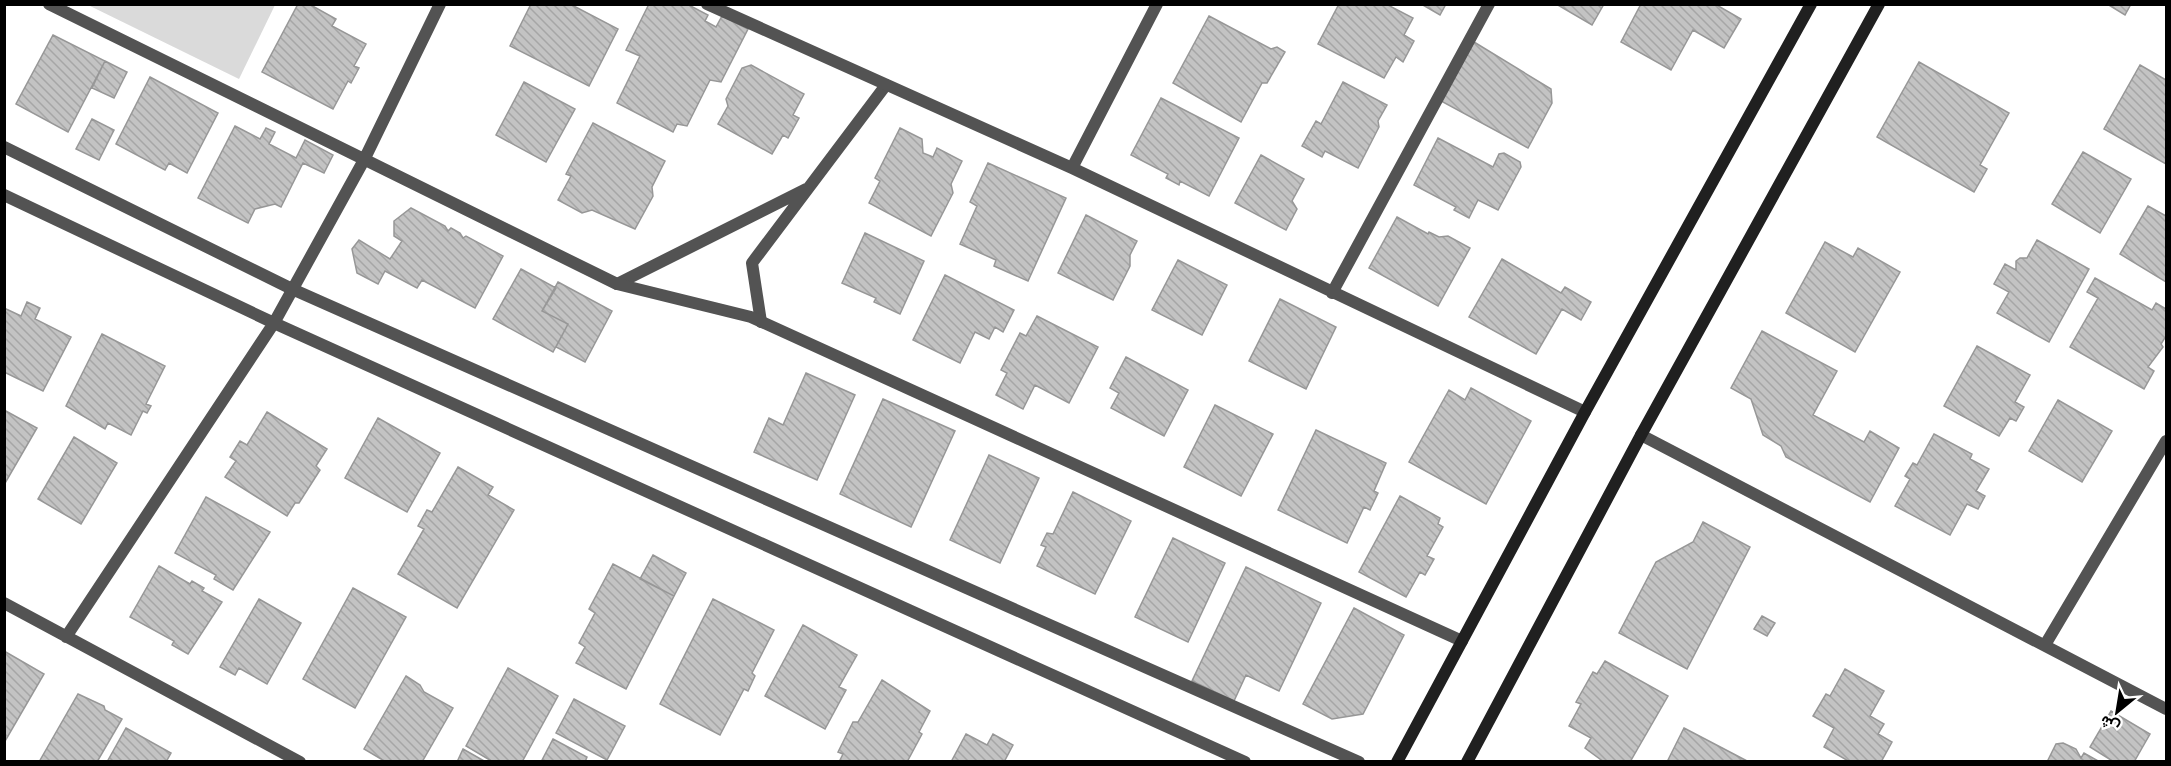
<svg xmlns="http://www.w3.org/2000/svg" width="2171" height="766" font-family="'Public Sans',Vazirmatn,sans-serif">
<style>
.green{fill:#dadada}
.building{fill:url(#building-back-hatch);stroke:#979797;stroke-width:1.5}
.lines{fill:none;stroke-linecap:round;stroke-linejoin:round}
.lane{stroke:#535353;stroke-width:12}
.street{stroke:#535353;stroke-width:12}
.secondary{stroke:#202020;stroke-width:12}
</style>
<defs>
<pattern id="building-back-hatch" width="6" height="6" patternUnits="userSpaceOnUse" patternTransform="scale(1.5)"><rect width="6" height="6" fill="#c3c3c3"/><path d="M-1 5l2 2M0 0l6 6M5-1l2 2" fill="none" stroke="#a6a6a6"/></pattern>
</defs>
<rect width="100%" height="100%" fill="#fff"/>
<path class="green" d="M88,5H275L239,79Z"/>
<path class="building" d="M298,4H309L336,19L332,26L366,44L354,66L359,68L351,83L348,81L333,109L262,72Z
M531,4H570L618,29L589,86L510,46Z
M649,4H687L708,15L705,21L716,27L722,16L748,29L721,82L710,80L687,126L677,124L673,132L617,103L640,56L626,50Z
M1339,4H1386L1413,18L1404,35L1414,41L1403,62L1396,57L1384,78L1318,44Z
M1421,4H1446L1440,15Z
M1556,4H1604L1592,25Z
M1641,4H1715L1741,19L1724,48L1693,30L1671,70L1621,42Z
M2107,4H2131L2125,15Z
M1209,16L1271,49L1277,47L1285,52L1267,83H1262L1241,122L1173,83Z
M53,35L105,61L68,132L16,104Z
M1474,42L1551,89L1552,103L1528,148L1441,101Z
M105,61L127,72L114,98L92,88Z
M1919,62L2009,113L1980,165L1987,169L1974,192L1877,137Z
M751,65L804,94L793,115L799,118L788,138L783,135L772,154L718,124L728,106L726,99L742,68Z
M2140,65L2166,80V164L2104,129Z
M150,77L218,113L187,173L169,163L165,170L116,144Z
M524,82L575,109L546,162L496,135Z
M1343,82L1387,105L1378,121L1379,127L1358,168L1325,151L1322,157L1302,146L1316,121L1321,124Z
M1161,98L1239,138L1209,196L1180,181L1179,185L1166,178L1168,174L1131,155Z
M92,119L114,130L99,160L76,149Z
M593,123L665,161L652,187L653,196L635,229L592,210L582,213L558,200L571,176L566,174Z
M235,126L260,139L266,128L275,132L269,144L296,158L305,140L333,155L324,173L303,163L281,207L275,204L255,209L248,223L198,198Z
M900,128L922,139L923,153L933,157L937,148L962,161L951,184L953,193L931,236L869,203L880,181L875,178Z
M1438,138L1493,167L1499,154L1504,153L1520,162L1521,167L1498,210L1478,200L1469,218L1454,210L1456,207L1414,185Z
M2083,152L2131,179L2100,233L2052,204Z
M1261,155L1304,179L1292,201L1297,209L1286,230L1235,203Z
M988,163L1066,198L1028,281L994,266L996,260L960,244L977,206L970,202Z
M2148,206L2166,216V282L2120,254Z
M411,208L445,226L448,231L451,228L460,233L463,238L466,236L503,256L475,308L422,280L417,288L385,271L378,284L357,273L352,249L359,240L390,259L402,241L394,236V221Z
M1086,215L1137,241L1130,255V266L1113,300L1058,273Z
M1397,217L1428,234L1429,232L1439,237L1448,236L1470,248L1438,306L1369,268Z
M865,233L924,261L900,314L874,302L876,298L842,283Z
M2037,240L2089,269L2049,342L1997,313L2009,292L1994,284L2005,264L2016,270V261L2020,258H2027Z
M1825,242L1853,257L1858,248L1900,272L1855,352L1786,313Z
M1502,259L1561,293L1565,287L1591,302L1581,320L1562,309L1536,354L1469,317Z
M1178,260L1227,285L1202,335L1152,310Z
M521,269L556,288L542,311L568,324L553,352L493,319Z
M945,275L1014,310L1003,332L995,327L989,339L975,332L960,363L913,340Z
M2095,278L2152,310L2156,303L2166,309V336L2161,344L2163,347L2148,367L2154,371L2144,389L2070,347L2098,298L2087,292Z
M558,282L612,311L585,362L556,347L568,324L542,311Z
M1280,299L1336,327L1306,389L1249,361Z
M27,302L40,308L35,319L71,337L43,391L4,372V308L21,316Z
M1037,316L1098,347L1069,403L1035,385L1023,409L996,395L1007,373L1001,370L1020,333L1026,336Z
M1762,331L1837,371L1813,415L1864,442L1870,431L1899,448L1870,502L1786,457L1781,446L1763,435L1751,399L1731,388Z
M102,334L165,366L146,404L151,406L147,413L143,411L131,435L108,423L105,429L66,406Z
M1977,346L2030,375L2015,402L2024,407L2016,421L2010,418L1999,436L1944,406Z
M1126,357L1188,390L1164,436L1111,408L1119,393L1110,388Z
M806,373L855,395L817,480L754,452L769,418L783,425Z
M1471,388L1531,421L1486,504L1409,462L1449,390L1465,400Z
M883,399L955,431L911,527L840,494Z
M2058,400L2112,431L2082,482L2029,451Z
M1215,405L1273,434L1241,496L1184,467Z
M4,410L37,428L4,485Z
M267,412L327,449L316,466L320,470L299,503H295L287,516L225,477L236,461L230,457L240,441L247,445Z
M378,418L440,453L407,512L345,478Z
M1316,430L1386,463L1374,491L1378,493L1370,510L1364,507L1347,543L1278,510Z
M1934,434L1972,454L1970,459L1989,469L1976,491L1985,496L1978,509L1967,504L1950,535L1895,506L1910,479L1905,476L1913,463L1917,465Z
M74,437L117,463L81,524L38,499Z
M989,455L1039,478L1000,563L950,540Z
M458,467L493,487L488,495L514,510L457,608L398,574L424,529L418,526L427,510L432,512Z
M1073,492L1131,521L1095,594L1037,566L1046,547L1041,545L1047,533L1053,534Z
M1400,496L1440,518L1438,524L1443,527L1427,556L1434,559L1425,575L1420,572L1406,597L1359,572Z
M206,497L270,532L233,590L214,579L216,575L175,553Z
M1703,522L1750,547L1687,669L1619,633L1656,562L1693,542Z
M1173,538L1225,563L1188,642L1135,617Z
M653,555L686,573L674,596L640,579Z
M613,564L674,596L626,689L576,663L585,647L579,643L595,613L589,609Z
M159,566L190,584L192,581L204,588L202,591L222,602L188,654L172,645L174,641L130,617Z
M1246,567L1321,603L1279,691L1246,675L1234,701L1192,681Z
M353,588L406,617L355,708L303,679Z
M259,599L301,623L267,684L239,668L235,675L220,667Z
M713,599L774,630L752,673L755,676L748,691L744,689L720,735L660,704Z
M1354,608L1404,635L1363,714L1332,719L1303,704Z
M1762,616L1775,623L1767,636L1754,629Z
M803,625L857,655L839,687L846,690L825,729L765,696Z
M4,651L44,674L4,743Z
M1605,661L1668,696L1630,762H1604L1585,748L1591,738L1569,726L1581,704L1576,702L1593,672L1597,674Z
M508,668L558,696L522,762H493L466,746Z
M1845,669L1884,691L1870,716L1884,724L1878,734L1892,742L1881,762H1850L1824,747L1834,728L1813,716L1826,694L1830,696Z
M406,676L420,685L424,692L453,708L422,762H386L364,749Z
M882,680L930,711L919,732L922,734L907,762H839L843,754L838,752L853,722H858Z
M78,694L104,706L105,710L122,719L97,762H39Z
M574,699L625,726L607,760L556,733Z
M2111,711L2150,734L2134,762H2114L2090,747Z
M126,728L171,753L166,762H107Z
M1684,728L1749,762H1667Z
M966,734L987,745L993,734L1013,745L1004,762H951Z
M553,739L587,757L585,762H541Z
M2063,743L2076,749L2081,758L2084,753L2100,762H2047L2056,744Z
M463,749L486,762H457Z"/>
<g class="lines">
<path class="lane" d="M617,284L806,189
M761,322L752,263L886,85"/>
<path class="street" d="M49,4L617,284L751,317L1462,641
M707,4L1072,168L1585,412
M4,147L292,289L1359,762
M1072,168L1157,4
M4,195L274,323L1245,762
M1332,293L1489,4
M1641,435L2166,709
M4,603L300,762
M66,637L274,323L364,160L440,4
M2045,645L2166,441"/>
<path class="secondary" d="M1397,762L1585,412L1811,4
M1467,762L1641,435L1879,4"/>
</g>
<rect width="2171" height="766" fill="none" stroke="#000000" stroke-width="12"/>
<g transform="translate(2117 712) rotate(210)" stroke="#ffffff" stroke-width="4.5" paint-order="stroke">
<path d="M0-4.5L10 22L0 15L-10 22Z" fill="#000000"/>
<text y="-9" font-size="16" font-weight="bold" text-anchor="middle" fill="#000000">ش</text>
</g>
</svg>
